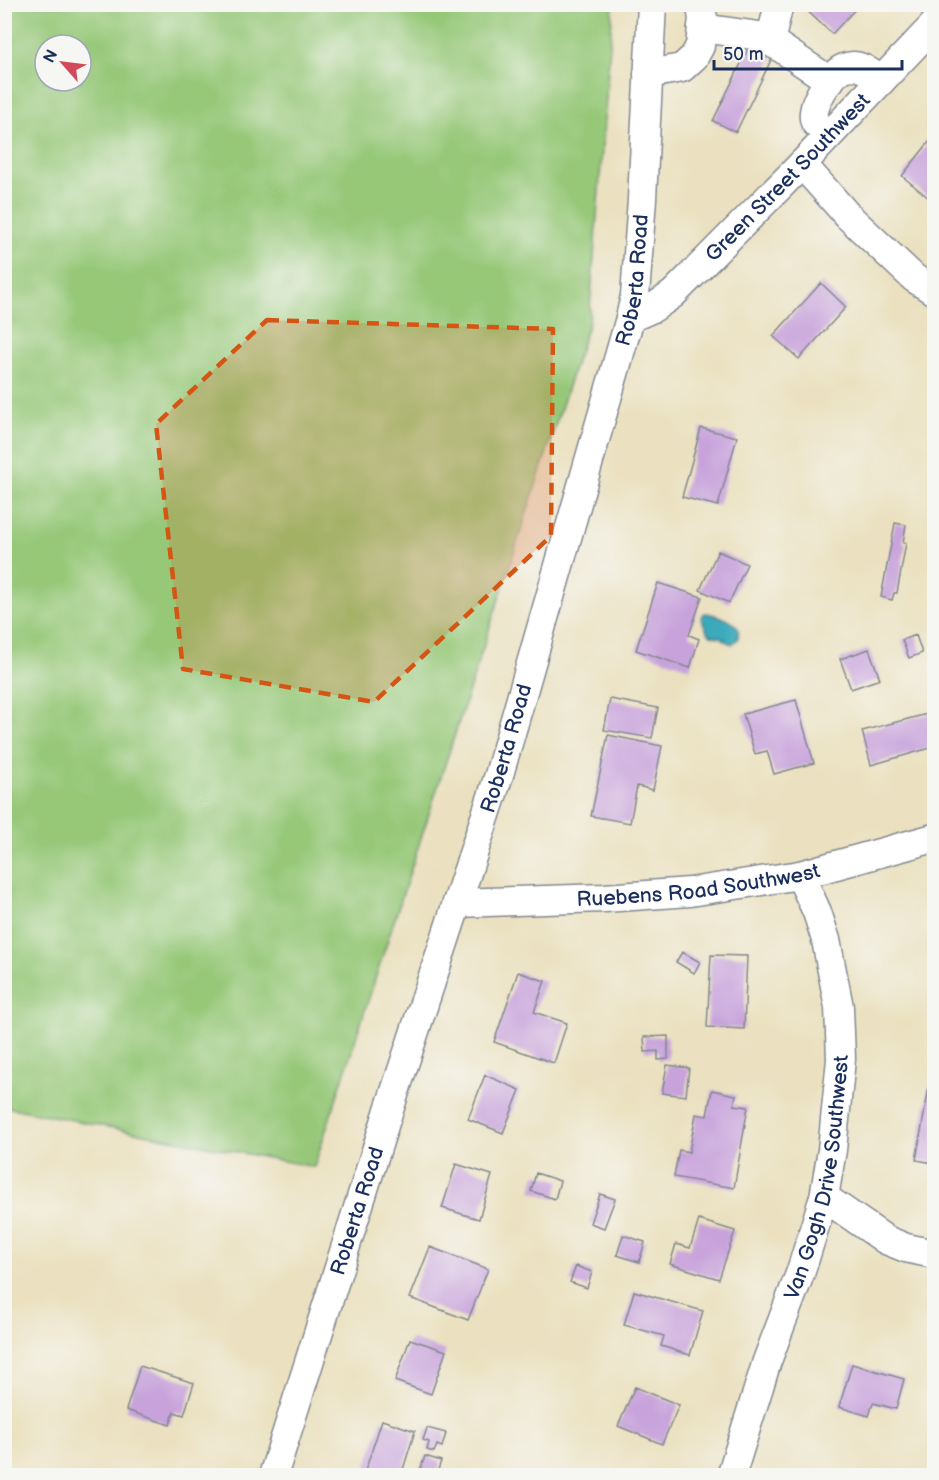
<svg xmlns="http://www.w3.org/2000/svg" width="939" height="1480" font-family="'Balsamiq Sans',sans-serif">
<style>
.green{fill:#96c878;stroke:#587c6b;stroke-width:1.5;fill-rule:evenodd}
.water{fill:#3baaba;stroke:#2b6c8c;stroke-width:1.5}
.building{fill:#c8a3db}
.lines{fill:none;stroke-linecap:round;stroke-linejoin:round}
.minor-casing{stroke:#83888f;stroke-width:31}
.minor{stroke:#fff;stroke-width:28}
.marked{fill:#d45514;fill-opacity:0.2;stroke:#d45514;stroke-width:4.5;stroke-dasharray:12 8;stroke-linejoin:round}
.labels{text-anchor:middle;stroke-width:5;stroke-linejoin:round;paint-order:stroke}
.street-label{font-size:21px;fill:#1b2f5e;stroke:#f6f6f2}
</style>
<rect width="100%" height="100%" fill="#f6f6f2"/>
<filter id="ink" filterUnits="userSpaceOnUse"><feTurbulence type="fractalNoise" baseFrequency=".0167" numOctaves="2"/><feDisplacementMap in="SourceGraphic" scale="12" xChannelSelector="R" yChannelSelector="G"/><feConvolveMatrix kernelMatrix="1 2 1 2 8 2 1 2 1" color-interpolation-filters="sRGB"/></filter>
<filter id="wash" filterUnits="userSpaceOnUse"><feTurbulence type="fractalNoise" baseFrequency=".008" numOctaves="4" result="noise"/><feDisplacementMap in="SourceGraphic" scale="24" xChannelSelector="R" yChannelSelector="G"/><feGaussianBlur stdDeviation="1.35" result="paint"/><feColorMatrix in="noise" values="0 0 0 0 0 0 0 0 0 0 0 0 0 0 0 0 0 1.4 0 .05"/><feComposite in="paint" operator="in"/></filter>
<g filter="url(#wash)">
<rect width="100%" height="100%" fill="#ebe1c0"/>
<path class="green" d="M4,5H613L589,322L314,1167L5,1107ZM45,45H81V81H45Z"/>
<path class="water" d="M704,613C712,613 736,621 738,629C739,632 738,636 738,639L732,644L727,642L721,637C705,636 707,630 701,617Z"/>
<g id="blocks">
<path class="building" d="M800,4H860L832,34Z
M750,45L773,56L736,132L713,121Z
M934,136V193L930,199L902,176Z
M821,283L846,307L799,359L773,336Z
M701,428L737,437L718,506L682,497Z
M895,523L906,525L903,543H906L897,593H894L892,600L881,597Z
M718,551L747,564L729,603L700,590Z
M658,583L702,597L689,635L699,639L690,668L636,650Z
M916,635L922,653L909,658L902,640Z
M869,649L880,679L851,689L840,659Z
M610,699L658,708L652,738L604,730Z
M796,700L814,763L774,774L767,751L755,754L743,714Z
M931,713L934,726V747L871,765L862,731Z
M608,735L662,746L653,790L637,786L630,823L591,816Z
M682,952L700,962L694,973L676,962Z
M711,955L747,956L744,1029L707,1027Z
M518,972L545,981L534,1012L567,1023L554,1063L494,1042Z
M668,1036V1059L658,1060V1051L645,1052L644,1037Z
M667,1065L689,1068L686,1096L662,1093Z
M485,1075L520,1090L503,1133L468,1119Z
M929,1087L934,1088V1163L916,1160Z
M712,1090L736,1095L734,1105L748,1107L734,1188L674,1177L679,1150L689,1152L696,1114L707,1116Z
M456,1164L492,1175L479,1219L442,1208Z
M536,1173L560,1181L555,1199L531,1191Z
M600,1194L615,1199L604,1228L590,1223Z
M699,1220L735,1231L719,1279L670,1264L676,1244L690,1248Z
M623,1235L645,1242L639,1262L617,1255Z
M430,1247L488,1269L468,1320L410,1298Z
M576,1266L592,1272L587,1288L570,1282Z
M634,1291L703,1311L690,1355L661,1346L664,1336L624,1325Z
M410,1339L446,1351L431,1394L395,1381Z
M852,1364L904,1379L896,1409L873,1403L869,1416L839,1407Z
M140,1366L194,1383L184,1415L174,1412L170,1425L126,1410Z
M635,1387L679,1405L662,1444L618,1426Z
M382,1420L415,1431L401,1476H368L364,1474Z
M427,1428L446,1433L442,1447L437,1445L434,1452L427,1450L429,1442L423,1440Z
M425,1456L441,1461L436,1476H418Z"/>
</g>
</g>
<g filter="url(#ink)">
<use href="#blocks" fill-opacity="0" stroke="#83888f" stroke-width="1.5"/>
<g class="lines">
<defs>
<g id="minor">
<path d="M934,4V5"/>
<path d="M702,28L759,36L778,46L830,81"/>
<path d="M770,42L779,4"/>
<path d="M648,74L682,68L694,57L700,46L703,18L700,4"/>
<path d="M829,135C825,131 818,126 815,122C808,107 832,70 847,67C860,63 871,73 881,81"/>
<path d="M802,164L848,216L914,278L934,291"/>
<path id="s1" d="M630,318L653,308L673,294L802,164L934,25"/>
<path id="s2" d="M457,903L604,898L690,892L800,875L934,838"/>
<path d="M824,1197L886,1240L906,1248L934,1254"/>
<path id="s3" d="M273,1476L388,1113L499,775L630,318L635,296L642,199L652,4"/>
<path id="s4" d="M731,1476L767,1361L801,1271L824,1197L832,1150L841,1059L839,1007L826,940L817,912L800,875"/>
</g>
</defs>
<use href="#minor" class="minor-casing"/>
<use href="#minor" class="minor"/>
</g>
</g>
<path class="marked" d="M267,320L553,329L551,536L374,702L183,669L156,424Z"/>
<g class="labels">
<g class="street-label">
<text dy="7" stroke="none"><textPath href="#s1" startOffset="213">Green Street Southwest</textPath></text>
<text dy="7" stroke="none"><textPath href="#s3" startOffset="1250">Roberta Road</textPath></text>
<text dy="7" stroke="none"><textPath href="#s3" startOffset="764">Roberta Road</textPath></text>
<text dy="7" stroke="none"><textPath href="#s2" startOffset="242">Ruebens Road Southwest</textPath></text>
<text dy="7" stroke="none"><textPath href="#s4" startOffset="312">Van Gogh Drive Southwest</textPath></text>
<text dy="7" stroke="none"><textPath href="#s3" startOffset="278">Roberta Road</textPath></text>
</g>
</g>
<rect width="939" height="1480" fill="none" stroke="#f6f6f2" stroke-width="24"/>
<g transform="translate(63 63) rotate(298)"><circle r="28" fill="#f6f6f2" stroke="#9ea6b7" stroke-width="1.5"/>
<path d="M0-4.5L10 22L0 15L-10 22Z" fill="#d1495b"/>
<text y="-9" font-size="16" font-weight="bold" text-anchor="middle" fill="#1b2f5e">N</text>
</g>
<path d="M714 60v9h188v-9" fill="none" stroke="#1b2f5e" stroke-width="3"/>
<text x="723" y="60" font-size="18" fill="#1b2f5e" stroke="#f6f6f2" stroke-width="4.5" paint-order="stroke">50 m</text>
</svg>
